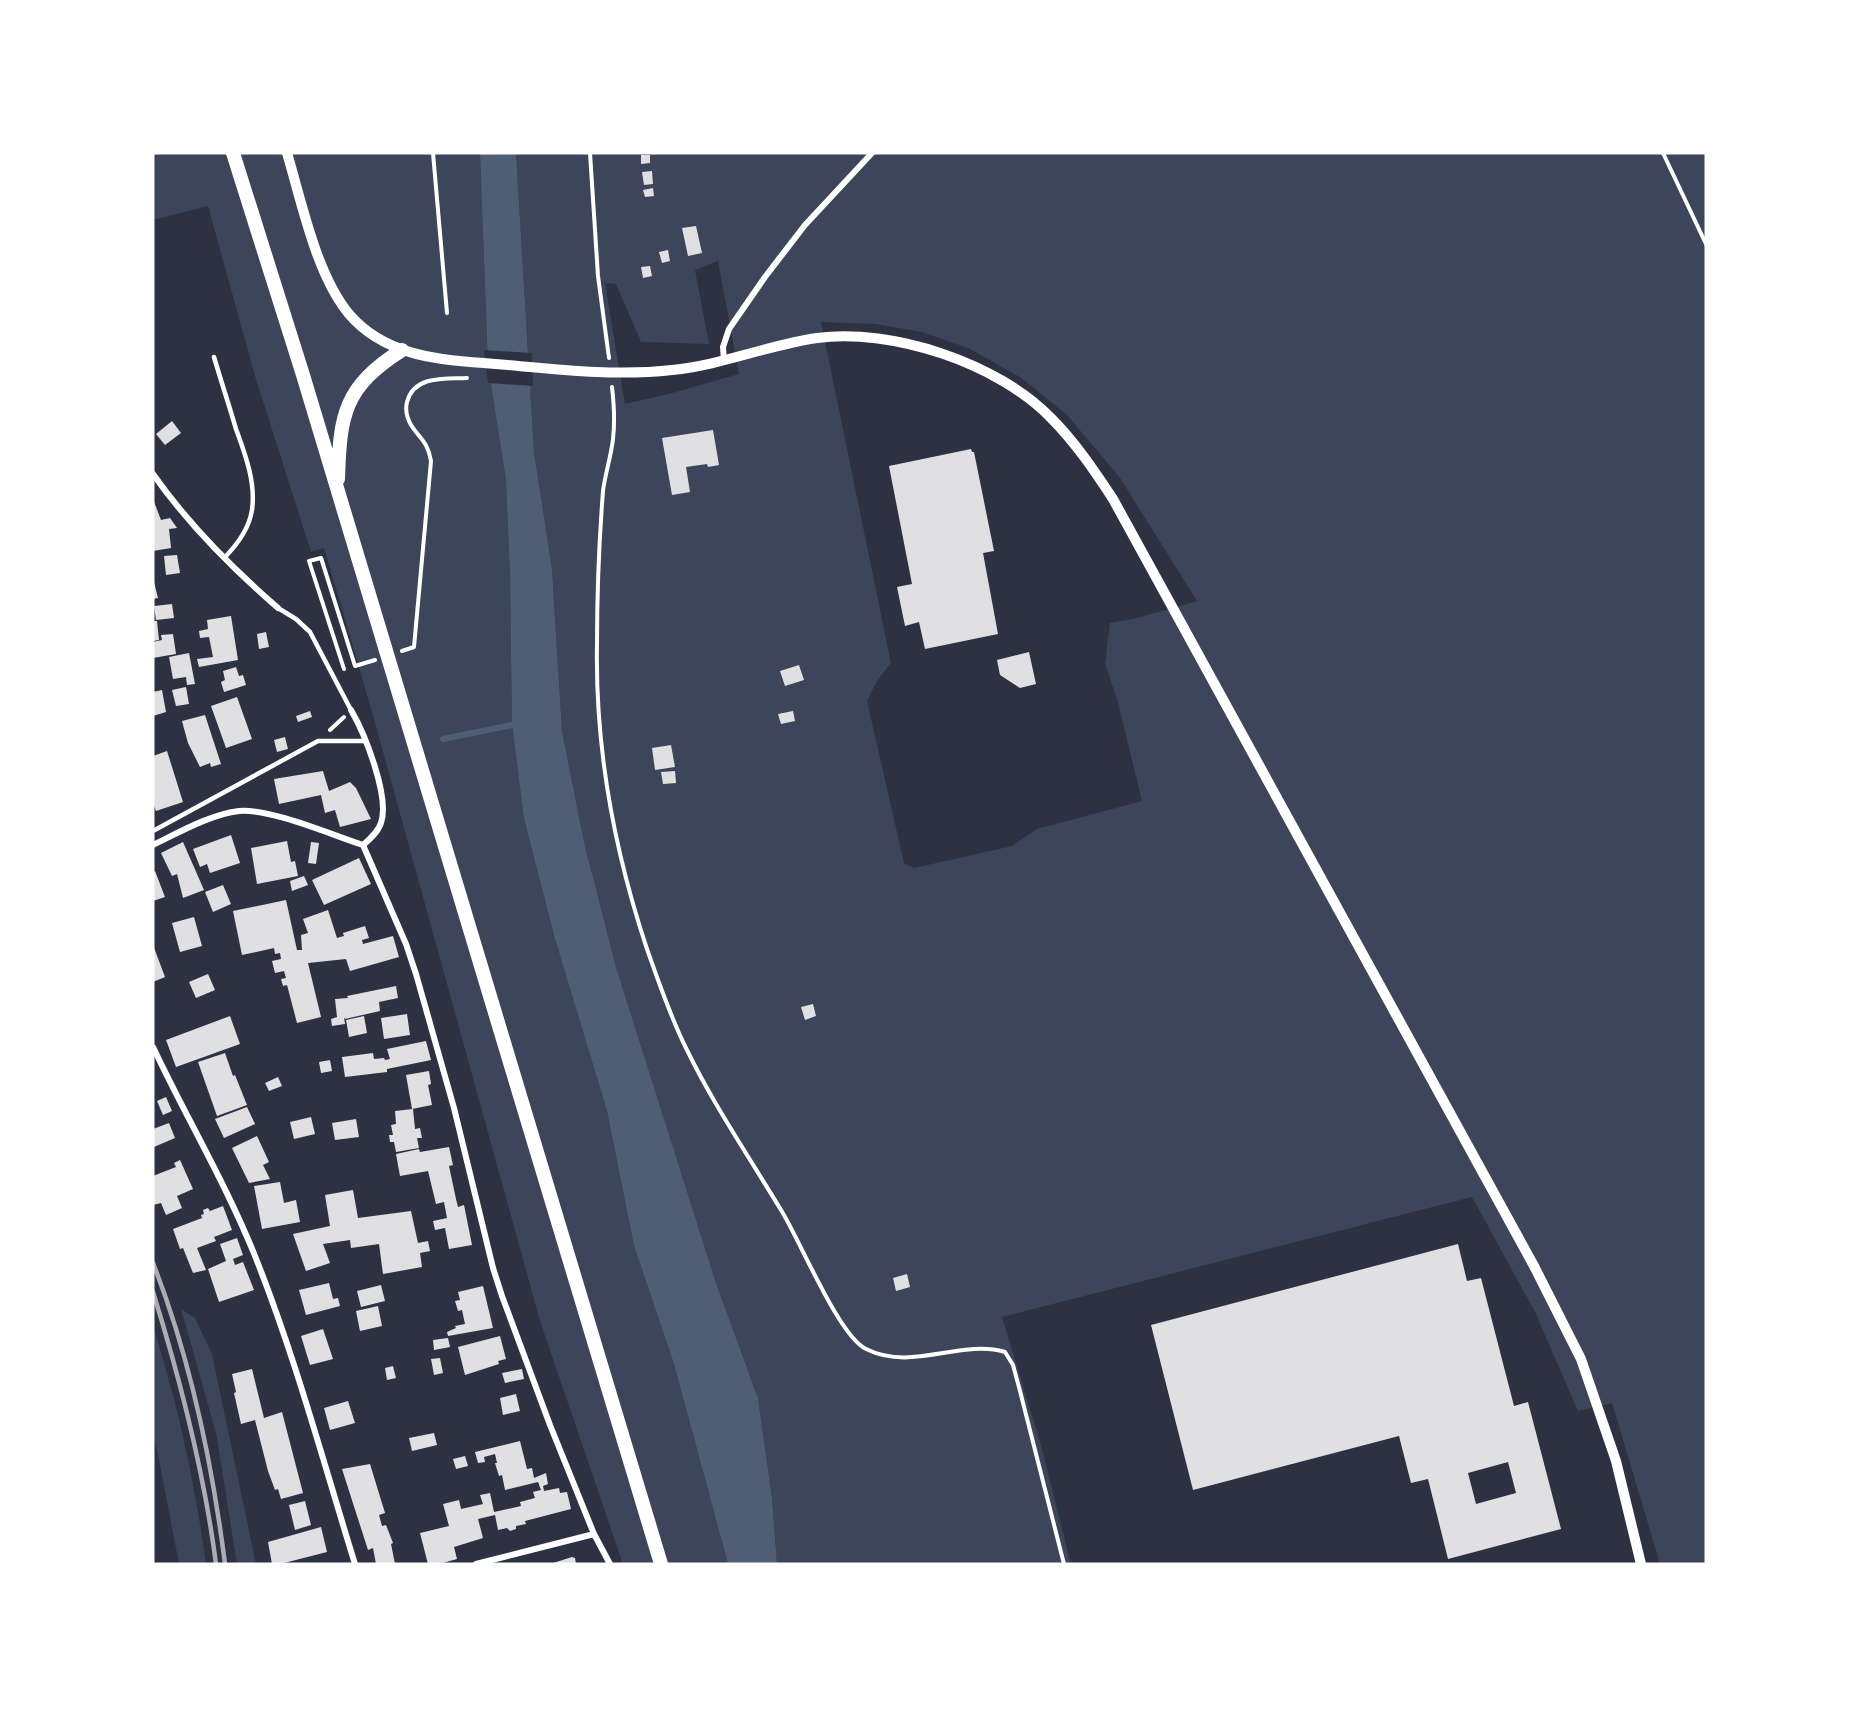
<svg xmlns="http://www.w3.org/2000/svg" width="1859" height="1717" font-family="Lato,sans-serif">
<style>
.green{fill:#3c4559;fill-rule:evenodd}
.water{fill:#4f5d75}
.pier{fill:#2d3142}
.lines{fill:none;stroke-linecap:round;stroke-linejoin:round}
.stream{stroke:#4f5d75;stroke-width:6}
.building{fill:#e0e0e3;fill-rule:evenodd}
.path{stroke:#fff;stroke-width:4}
.service{stroke:#fff;stroke-width:4.5}
.minor{stroke:#fff;stroke-width:6}
.tertiary{stroke:#fff;stroke-width:10}
.primary{stroke:#fff;stroke-width:14}
.rail{stroke:#abadb3;stroke-width:4.5}
</style>
<rect width="100%" height="100%" fill="#2d3142"/>
<path class="green" d="M153,153H480L488,366L506,480L510,578L512,725L524,819L555,939L607,1111L634,1246L674,1364L728,1564H623L540,1321L372,712L324,548L311,552L255,376L208,206L153,220Z
M516,153H1706V1564H1660L1612,1403L1578,1411L1535,1312L1472,1197L1002,1317L1041,1445L1071,1564H777L772,1498L758,1398L716,1283L616,967L584,842L562,731L552,569L534,452ZM718,261L739,374L672,393L625,404L605,283L616,284L641,342L709,344L695,270ZM821,322L875,324L922,332L968,348L1020,377L1067,415L1120,478L1197,601L1137,618L1110,623L1105,664L1117,699L1142,801L1037,829L1012,846L914,868L904,863L867,701L877,681L891,663Z
M181,1309L195,1318L212,1354L256,1564H237L216,1433Z
M153,1326C178,1404 195,1483 206,1564H179L153,1429Z"/>
<path class="water" d="M480,153H516L534,452L552,569L562,731L584,842L616,967L716,1283L758,1398L772,1498L777,1564H728L674,1364L634,1246L607,1111L555,939L524,819L512,725L510,578L506,480L488,366Z"/>
<path class="pier" d="M484,350L532,353L533,386L488,383Z"/>
<g class="lines">
<path class="stream" d="M443,739L512,725"/>
</g>
<path class="building" d="M641,155H650V163L641,164Z
M652,171L653,184L644,185L642,172Z
M653,188L654,196L645,197L643,190Z
M696,226L702,253L688,256L682,228Z
M668,250L670,261L662,263L659,252Z
M650,266L652,276L643,278L641,267Z
M172,421L181,433L165,445L156,434Z
M713,430L719,465L708,467L707,464L686,467L690,492L672,495L662,438Z
M971,449L972,452H974L994,551L983,553L998,634L925,649L919,622L905,626L897,587L912,584L889,466Z
M153,499L161,520L170,518L177,528L169,529L171,548L153,551Z
M177,555L180,573L166,575L164,556Z
M153,578L158,598L153,599Z
M172,604L174,618L156,620L154,606Z
M231,616L238,660L199,667L197,659L213,657L209,637L200,638L199,631L208,629L207,620Z
M153,621H157L159,640L153,641Z
M266,632L269,647L259,649L257,634Z
M173,634L176,654L153,658V642L162,640L161,635Z
M1029,652L1036,684L1020,688L1000,675L997,660Z
M189,653L195,684L187,685L186,677L173,679L169,657Z
M799,665L804,680L785,686L780,671Z
M236,667L239,676L243,675L246,685L224,692L221,682L225,680L223,671Z
M186,687L189,704L176,706L172,690Z
M162,690L166,712L153,716V692Z
M237,697L252,739L226,748L211,706Z
M310,711L312,717L298,722L296,716Z
M793,711L795,721L781,724L778,714Z
M205,715L221,764L211,767L210,763L200,767L188,743L182,721Z
M285,737L288,749L277,752L274,740Z
M671,745L675,767L655,770L652,748Z
M167,751L183,802L156,811L153,803V756Z
M323,771L329,791L350,782L356,788L371,819L340,827L335,810L325,813L321,795L279,804L274,779Z
M675,771L676,783L663,784L661,772Z
M231,835L240,863L210,873L207,864L200,867L193,849Z
M287,841L291,862L295,861L298,876L257,884L251,848Z
M183,842L204,890L183,898L177,874L172,876L161,853Z
M311,842L319,843L316,864L308,863Z
M359,858L371,884L324,905L312,880Z
M155,871L165,897L153,901V872Z
M304,876L308,885L292,891L290,881Z
M223,885L231,904L213,912L205,892Z
M286,900L297,950H302L301,935L308,933L303,919L328,910L337,938L344,936L343,933L365,926L369,938L362,940L363,944L393,936L399,957L350,971L346,959L308,963L321,1017L297,1023L287,985L283,986L281,979L286,978L284,971L275,973L272,961L281,959L280,953L275,954L274,948L242,955L233,911Z
M194,917L202,946L180,952L172,923Z
M153,945L165,977L153,982Z
M208,974L215,990L196,998L189,982Z
M396,986L398,998L379,1002L380,1011L345,1019L344,1017L345,1024L332,1026L331,1019L337,1017L335,999L348,998L347,996Z
M813,1004L816,1016L805,1020L801,1007Z
M407,1014L410,1035L384,1039L381,1018Z
M230,1016L240,1044L176,1067L166,1040Z
M364,1016L367,1033L349,1037L346,1020Z
M426,1041L431,1060L387,1069V1072L345,1077L342,1057L373,1053L374,1059L384,1058L385,1060L390,1059L387,1049Z
M225,1053L233,1076L235,1075L247,1105L217,1116L198,1062Z
M330,1060L332,1071L321,1073L319,1062Z
M429,1071L431,1084L428,1085L432,1105L412,1109L406,1075Z
M278,1077L282,1086L269,1091L265,1083Z
M166,1097L172,1111L163,1115L157,1101Z
M247,1107L255,1124L224,1138L215,1119Z
M413,1109L415,1129L420,1128L422,1138H417L419,1148L396,1152L394,1142H390L389,1135H393L391,1125L396,1124L395,1111Z
M311,1117L315,1134L294,1139L290,1122Z
M356,1119L359,1137L335,1140L332,1123Z
M169,1123L175,1138L154,1147L153,1129Z
M257,1136L269,1162L263,1165L270,1179L249,1183L232,1148Z
M449,1147L453,1165L449,1166L456,1199L458,1207L464,1205L472,1245L449,1249L445,1228L435,1230L433,1221L447,1218L444,1202L436,1204L428,1171L400,1176L396,1154L419,1149L420,1152Z
M180,1160L193,1189L177,1196L182,1208L166,1215L161,1203L153,1205V1176L176,1167L174,1163Z
M280,1182L284,1203L296,1200L300,1222L262,1229L254,1186Z
M353,1190L358,1218L411,1211L418,1243L428,1241L430,1251L420,1253L422,1267L383,1274L379,1244L351,1248L350,1240L323,1244L330,1263L306,1271L293,1234L330,1226L325,1195Z
M223,1206L232,1230L214,1237L216,1241L197,1248L206,1270L193,1273L183,1248L180,1249L173,1229L202,1218L201,1215L204,1214L203,1210L208,1208L210,1211Z
M237,1238L243,1255L233,1259L235,1265L243,1262L254,1290L219,1302L208,1269L226,1261L220,1244Z
M1458,1244L1467,1281L1481,1278L1514,1406L1528,1402L1561,1529L1448,1559L1428,1479L1411,1483L1399,1436L1193,1490L1151,1325ZM1508,1462L1516,1493L1476,1504L1468,1473Z
M907,1274L910,1287L896,1291L893,1278Z
M329,1283L333,1299L338,1298L340,1306L306,1315L299,1290Z
M381,1285L385,1301L361,1307L357,1291Z
M483,1286L493,1328L448,1336L447,1332L456,1328L455,1326L465,1324L462,1310L458,1311L455,1301L460,1300L458,1292Z
M378,1306L382,1326L360,1331L356,1311Z
M323,1329L333,1359L310,1365L301,1336Z
M500,1336L506,1359L498,1361L499,1364L465,1375L458,1347Z
M448,1338L450,1347L434,1350L433,1340Z
M440,1358L443,1373L434,1375L431,1359Z
M393,1366L396,1378L387,1380L385,1368Z
M252,1369L264,1418L282,1412L303,1493L281,1499L278,1489L275,1490L268,1471L255,1420L241,1424L234,1393L236,1392L232,1374Z
M522,1369L524,1379L505,1383L502,1373Z
M516,1394L520,1411L503,1415L500,1398Z
M348,1401L355,1423L330,1430L324,1408Z
M434,1433L437,1445L412,1451L409,1438Z
M520,1441L527,1469L532,1468L534,1478L546,1473L548,1484L543,1486L544,1491L559,1488L560,1493L567,1492L571,1509L525,1521L526,1524L516,1526V1529L510,1531L507,1528L498,1530L495,1515L478,1519L483,1538L454,1547L457,1559L439,1564H428L420,1533L449,1526L443,1504L459,1500L461,1509L483,1504L480,1495L490,1493L494,1512L521,1506L520,1502L535,1498L533,1492L541,1490L538,1482L505,1490L502,1475L499,1476L495,1463H497L495,1454L484,1457L485,1462L478,1463L475,1452Z
M465,1456L468,1466L456,1469L453,1459Z
M370,1464L385,1513L379,1515L382,1526L386,1525L393,1543L391,1544L395,1564H376L373,1548L368,1550L342,1469Z
M305,1501L311,1525L295,1530L289,1505Z
M321,1527L327,1552L284,1563L272,1564L268,1542Z
M572,1557L575,1558L576,1564H550Z"/>
<g class="lines">
<path class="path" d="M433,153L447,313
M590,153L598,276L609,358
M1663,153L1706,244
M612,387C614,404 615,422 613,439C611,457 605,474 603,491C599,542 597,593 597,644C595,750 614,850 647,949C659,983 670,1016 686,1048C713,1104 749,1157 781,1210C800,1240 838,1335 866,1349C912,1372 960,1339 1005,1352L1013,1365L1020,1391L1064,1564
M402,651L414,647L431,461C428,442 420,439 411,425C407,418 405,410 407,402C414,375 445,379 467,378
M344,669L309,561L321,558L322,561L355,666L375,660
M330,730L344,717"/>
<path class="service" d="M214,357C221,381 229,405 236,429C245,454 256,482 252,510C249,529 237,545 224,558
M278,608L296,619L310,632L351,710
M153,831L318,741H366"/>
<path class="minor" d="M724,360L723,347L729,329L765,277L805,225L872,153
M153,474C188,524 232,568 278,608
M351,710C365,734 390,797 381,823C378,832 370,839 363,845
M153,845C178,833 211,814 239,811C270,808 332,835 363,845L406,944L416,974L454,1108L493,1268L502,1296L550,1425L594,1534L610,1564
M153,1047C186,1117 226,1184 255,1256C295,1356 323,1461 355,1564
M476,1564L594,1534"/>
<path class="tertiary" d="M287,153C302,203 316,274 349,314C383,354 435,360 484,363C546,368 610,377 672,370C722,365 768,345 817,338C892,328 998,363 1051,418C1075,442 1094,470 1113,499L1534,1266L1581,1359L1616,1461L1641,1564"/>
<path class="primary" d="M233,153L303,375L661,1564
M338,479C340,414 344,387 402,350"/>
<path class="rail" d="M153,1263C191,1360 212,1462 225,1564
M153,1292C181,1382 204,1471 216,1564"/>
</g>
<rect width="1859" height="1717" fill="none" stroke="#ffffff" stroke-width="309"/>
</svg>
